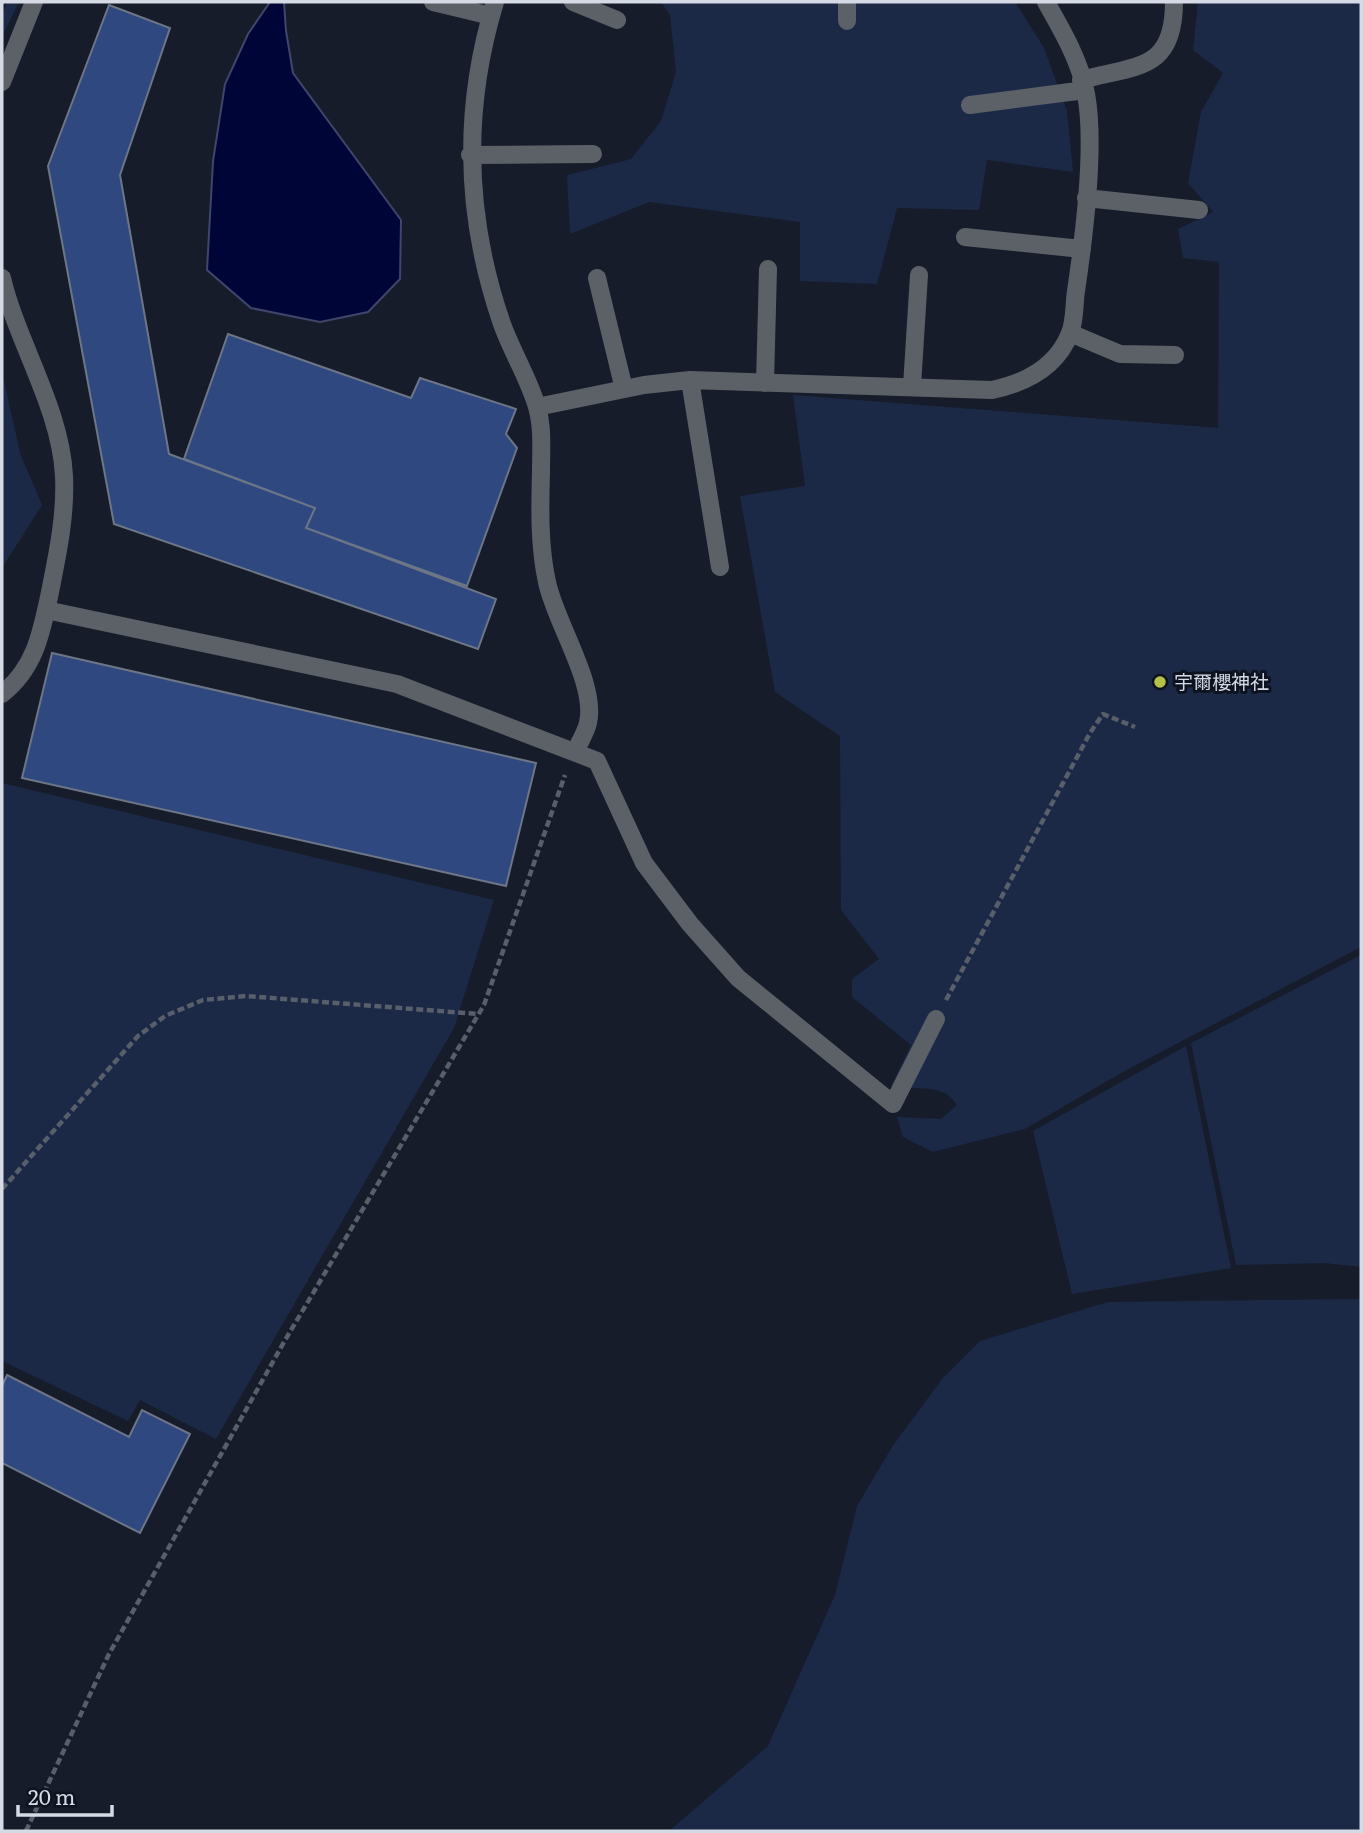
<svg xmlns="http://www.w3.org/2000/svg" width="1363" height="1833" font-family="Literata,'Noto Sans JP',serif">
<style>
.green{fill:#1b2947}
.water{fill:#000537;stroke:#40456b;stroke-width:2}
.building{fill:#2f487f;stroke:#6d7687;stroke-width:2}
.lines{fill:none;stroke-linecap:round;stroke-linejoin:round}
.path{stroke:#585e6a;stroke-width:4.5;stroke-dasharray:7 3.5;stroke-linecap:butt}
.minor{stroke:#5c6067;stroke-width:18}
.poi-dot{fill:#b6c149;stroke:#0d1320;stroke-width:2.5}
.labels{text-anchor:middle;stroke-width:6;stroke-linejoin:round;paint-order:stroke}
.poi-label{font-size:19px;fill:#d5dae4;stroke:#0d1320;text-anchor:start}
</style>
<rect width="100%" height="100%" fill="#161c2a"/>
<path class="green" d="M7,2H19L2,37V14Z
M661,2H1015L1044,48L1067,111L1073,172L987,160L979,210L897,208L877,284L800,281V222L649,202L570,234L567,175L631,159L661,121L676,72L670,15Z
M1198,2H1361V947L1121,1073L1025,1129L933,1152L903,1137L897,1117L941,1119L957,1105C942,1081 915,1092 891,1086L911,1045L852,997V979L879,959L841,910L840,736L775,692L740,496L805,486L793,395L1218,428L1219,262L1183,258L1178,229L1213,212L1188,183L1201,112L1223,73L1193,50Z
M2,372L20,453L42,505L2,568Z
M2,783L494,900L454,1028L216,1439L140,1400L128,1421L2,1361Z
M1361,955V1267L1324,1263L1236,1265L1191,1043Z
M1186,1046L1231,1268L1072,1294L1033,1131Z
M1361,1299V1831H669L768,1746L835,1595L857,1506L892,1447L942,1379L980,1341L1108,1302Z"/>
<path class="water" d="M270,2H284L286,31L293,73L401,220L400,279L368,312L320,322L251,308L207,270L213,161L225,84L248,34Z"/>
<path class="building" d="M109,5L170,28L120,175L169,454L315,508L306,528L496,599L478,649L114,524L48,166Z
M228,334L411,398L420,378L516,409L506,434L517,448L467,586L306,528L315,508L184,459Z
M52,653L536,763L506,886L22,778Z
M7,1375L129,1437L142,1410L190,1434L140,1533L2,1463V1386Z"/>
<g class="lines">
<path class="path" d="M2,3L3,2
M946,1000L1090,733L1103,714L1135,727
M2,1189L138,1036L165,1016L203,1000L246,996L478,1014
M26,1831L109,1654L284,1342L484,1005L565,775"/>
<path class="minor" d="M433,2L491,16
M495,2C462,110 465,217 502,324C512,352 529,379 537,407C543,428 541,450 541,471C540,507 539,546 547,582C555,622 597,684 588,723C586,732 579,743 575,752
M573,2L617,20
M847,21V2
M1081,80C1137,65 1174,71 1174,2
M2,82L34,2
M970,105L1085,90
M470,155L593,154
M1086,198L1199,210
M965,237L1082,249
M2,278C17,342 61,409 64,476C66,516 57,557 49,597C41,635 34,669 2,694
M597,278L624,389
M1070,333L1120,354L1175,355
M690,380L720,567
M765,383L768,269
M912,386L919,275
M537,407L644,385L690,380L992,390C1025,383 1057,367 1070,333C1075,321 1074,304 1076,291C1084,237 1096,147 1086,94C1081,63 1062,30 1046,2
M46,610L397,684L597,761L644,863L690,924L738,978L893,1104L936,1019"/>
</g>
<circle class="poi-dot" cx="1160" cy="682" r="7"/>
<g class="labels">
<g class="poi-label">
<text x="1174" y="689">宇爾櫻神社</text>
</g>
</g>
<rect width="1363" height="1833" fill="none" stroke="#d5dae4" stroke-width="7"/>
<path d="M18 1805v10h94v-10" fill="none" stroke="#d5dae4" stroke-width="3.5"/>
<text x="28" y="1805" font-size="21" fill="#d5dae4" stroke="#0d1320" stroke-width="5" paint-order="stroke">20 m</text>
</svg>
